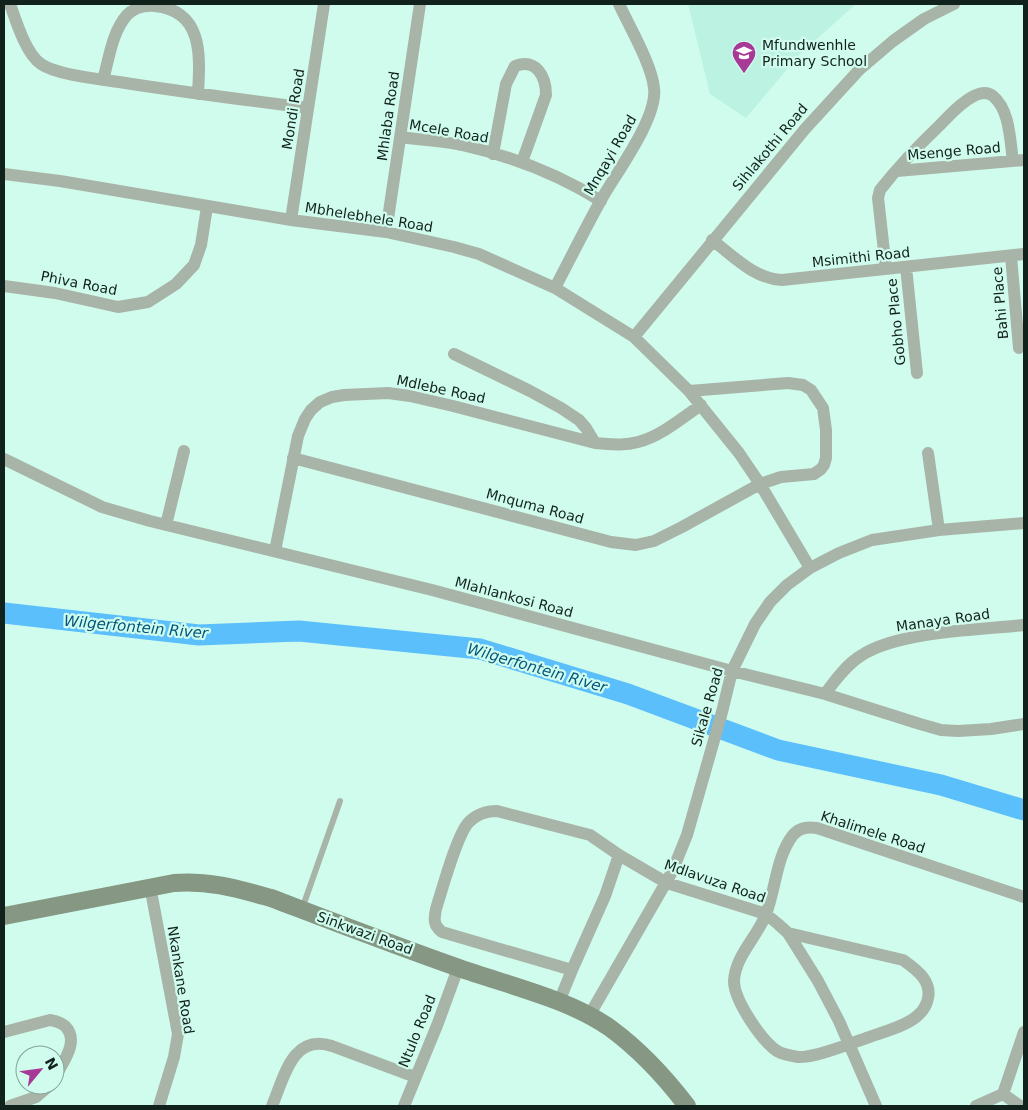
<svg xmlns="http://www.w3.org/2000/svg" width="1028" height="1110" font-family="'DejaVu Sans',sans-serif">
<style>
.built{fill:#bcf2e2}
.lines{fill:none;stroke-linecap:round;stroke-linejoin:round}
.river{stroke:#5bbffc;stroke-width:21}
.lane{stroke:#a9b4a8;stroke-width:6}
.street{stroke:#a9b4a8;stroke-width:12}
.secondary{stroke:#869784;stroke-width:18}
.labels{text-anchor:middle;stroke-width:4.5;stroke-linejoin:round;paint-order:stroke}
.poi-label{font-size:14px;fill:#11221d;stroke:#d0fcee;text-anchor:start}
.street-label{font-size:14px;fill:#11221d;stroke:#d0fcee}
.water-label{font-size:15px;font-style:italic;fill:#02567d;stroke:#d0fcee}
</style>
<rect width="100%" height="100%" fill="#d0fcee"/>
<path class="built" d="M688,4H856L800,54L746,118L710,94Z"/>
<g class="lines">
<path class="river" d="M4,613L199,635L299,631L480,649L628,694L778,750L941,785L1024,810"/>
<path class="lane" d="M302,909L340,801"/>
<path class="street" d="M10,4C16,21 26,54 41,64C57,75 99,79 119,82C182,92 245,100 308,108
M103,80C109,59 112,32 127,15C135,7 144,5 155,6C204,11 200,57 198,94
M400,137C421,140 442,141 462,145C511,156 558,174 601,201
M493,154L506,84L515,66C536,58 546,76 546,95L522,162
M897,171L1024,160
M4,174L60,181L291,220L386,232L454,247L479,254L555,288L634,337L689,391L739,453L760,484L810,568
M291,220L324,4
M386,232L420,4
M712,240C735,257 753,278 782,280L1024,254
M1011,256L1019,348
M906,267L917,373
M886,269L878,198L880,190C898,167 919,145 940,125C950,115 959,104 972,97C979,93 987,91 993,96C1010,110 1010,141 1013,161
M4,286L55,293L118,307L148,302L176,284L194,265L201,245L207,207
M555,288C570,259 585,229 601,200C616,173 658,118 654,88C652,65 629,26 619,4
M634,337L805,129L859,70L893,41L924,19L954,4
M454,354L530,391L561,408L579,420L586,428L595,443
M928,453L939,530
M293,458L611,542L636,545L654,541L682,527L760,484L781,477L814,474L821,469L824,465L826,458V430L823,408L811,390L803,385L788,383L689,391
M4,459L102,507L150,521L432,590L732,671L825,694L920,724L941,730L958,731L991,729L1024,724
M166,525L184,451
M275,551L298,436L305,419L311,410L320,402L332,397L344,395L388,393L410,396L453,406L595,443C610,444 624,446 638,442C661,436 682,418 701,405
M825,694C835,680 847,664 862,655C900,631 978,630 1024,625
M150,886L178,1034L174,1057L159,1106
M788,933L903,960C917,970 934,982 927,1002C925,1008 921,1013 916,1017C904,1027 879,1033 864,1039C848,1044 815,1058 798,1057C792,1056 782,1054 777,1051C761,1040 734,1000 734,981C735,956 758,936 766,914C776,888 776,857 793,835C800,827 808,827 817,828L1024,897
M572,970L605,896L619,855
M559,1002L572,970L442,932C433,925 434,919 436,909C442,890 457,834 469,822C477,814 486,811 497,811L590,835L619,855L667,883L766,914L778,924L788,933L818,981L839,1021L876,1106
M589,1016L672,872L687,835L722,712L732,671L755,624L770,602L787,585L810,568L839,553L872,540L939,530L1024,523
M4,1032L50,1020C57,1021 60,1022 65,1026C80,1041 63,1062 55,1077
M1003,1094L1024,1032
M1003,1094L1020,1106
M10,1106L36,1097L50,1085
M272,1106C284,1078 292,1033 332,1046L415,1077
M404,1106L438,1023L458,968
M976,1106L1003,1094"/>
<path class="secondary" d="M4,916L174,883C208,880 238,889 271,898C334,922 396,946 459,968C507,985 569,999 610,1028C640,1050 665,1077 687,1106"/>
</g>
<defs>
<symbol id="school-pin" viewBox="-11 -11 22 30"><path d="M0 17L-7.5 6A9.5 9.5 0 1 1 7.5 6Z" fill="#a73997" stroke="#d0fcee"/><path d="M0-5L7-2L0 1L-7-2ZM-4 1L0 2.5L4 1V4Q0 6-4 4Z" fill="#fff"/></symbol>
</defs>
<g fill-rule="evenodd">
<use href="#school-pin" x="730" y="39" width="28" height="38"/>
</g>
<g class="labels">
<g class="poi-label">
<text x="762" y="50">Mfundwenhle<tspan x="762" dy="16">Primary School</tspan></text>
</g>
<g class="street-label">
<text transform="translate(293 109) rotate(-81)" y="5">Mondi Road</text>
<text transform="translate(388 116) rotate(-82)" y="5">Mhlaba Road</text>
<text transform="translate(449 131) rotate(10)" y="5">Mcele Road</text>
<text transform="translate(770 147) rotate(-50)" y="5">Sihlakothi Road</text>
<text transform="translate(954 151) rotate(-5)" y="5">Msenge Road</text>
<text transform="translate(610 155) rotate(-60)" y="5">Mnqayi Road</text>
<text transform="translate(369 217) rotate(9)" y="5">Mbhelebhele Road</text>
<text transform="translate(861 257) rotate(-6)" y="5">Msimithi Road</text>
<text transform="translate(79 283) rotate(11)" y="5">Phiva Road</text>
<text transform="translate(1000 303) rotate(-95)" y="5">Bahi Place</text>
<text transform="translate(896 322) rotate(-96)" y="5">Gobho Place</text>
<text transform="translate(441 389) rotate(12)" y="5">Mdlebe Road</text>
<text transform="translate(535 506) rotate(15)" y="5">Mnquma Road</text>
<text transform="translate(514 597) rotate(15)" y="5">Mlahlankosi Road</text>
<text transform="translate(943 620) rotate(-8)" y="5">Manaya Road</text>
<text transform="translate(707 707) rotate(-74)" y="5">Sikale Road</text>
<text transform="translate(873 832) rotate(18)" y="5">Khalimele Road</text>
<text transform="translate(715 881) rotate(19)" y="5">Mdlavuza Road</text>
<text transform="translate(365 933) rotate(20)" y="5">Sinkwazi Road</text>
<text transform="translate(181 980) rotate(81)" y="5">Nkankane Road</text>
<text transform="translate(417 1031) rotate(-68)" y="5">Ntulo Road</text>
</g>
<g class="water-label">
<text transform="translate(136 627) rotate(5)" y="5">Wilgerfontein River</text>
<text transform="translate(537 668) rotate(16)" y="5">Wilgerfontein River</text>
</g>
</g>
<rect width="1028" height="1110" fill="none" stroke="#11221d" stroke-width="10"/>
<g transform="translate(40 1070) rotate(61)"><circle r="24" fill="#d0fcee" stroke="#84a59a"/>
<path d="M0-4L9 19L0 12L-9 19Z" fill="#a73997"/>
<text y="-8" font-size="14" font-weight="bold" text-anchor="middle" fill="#11221d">N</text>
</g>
</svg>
